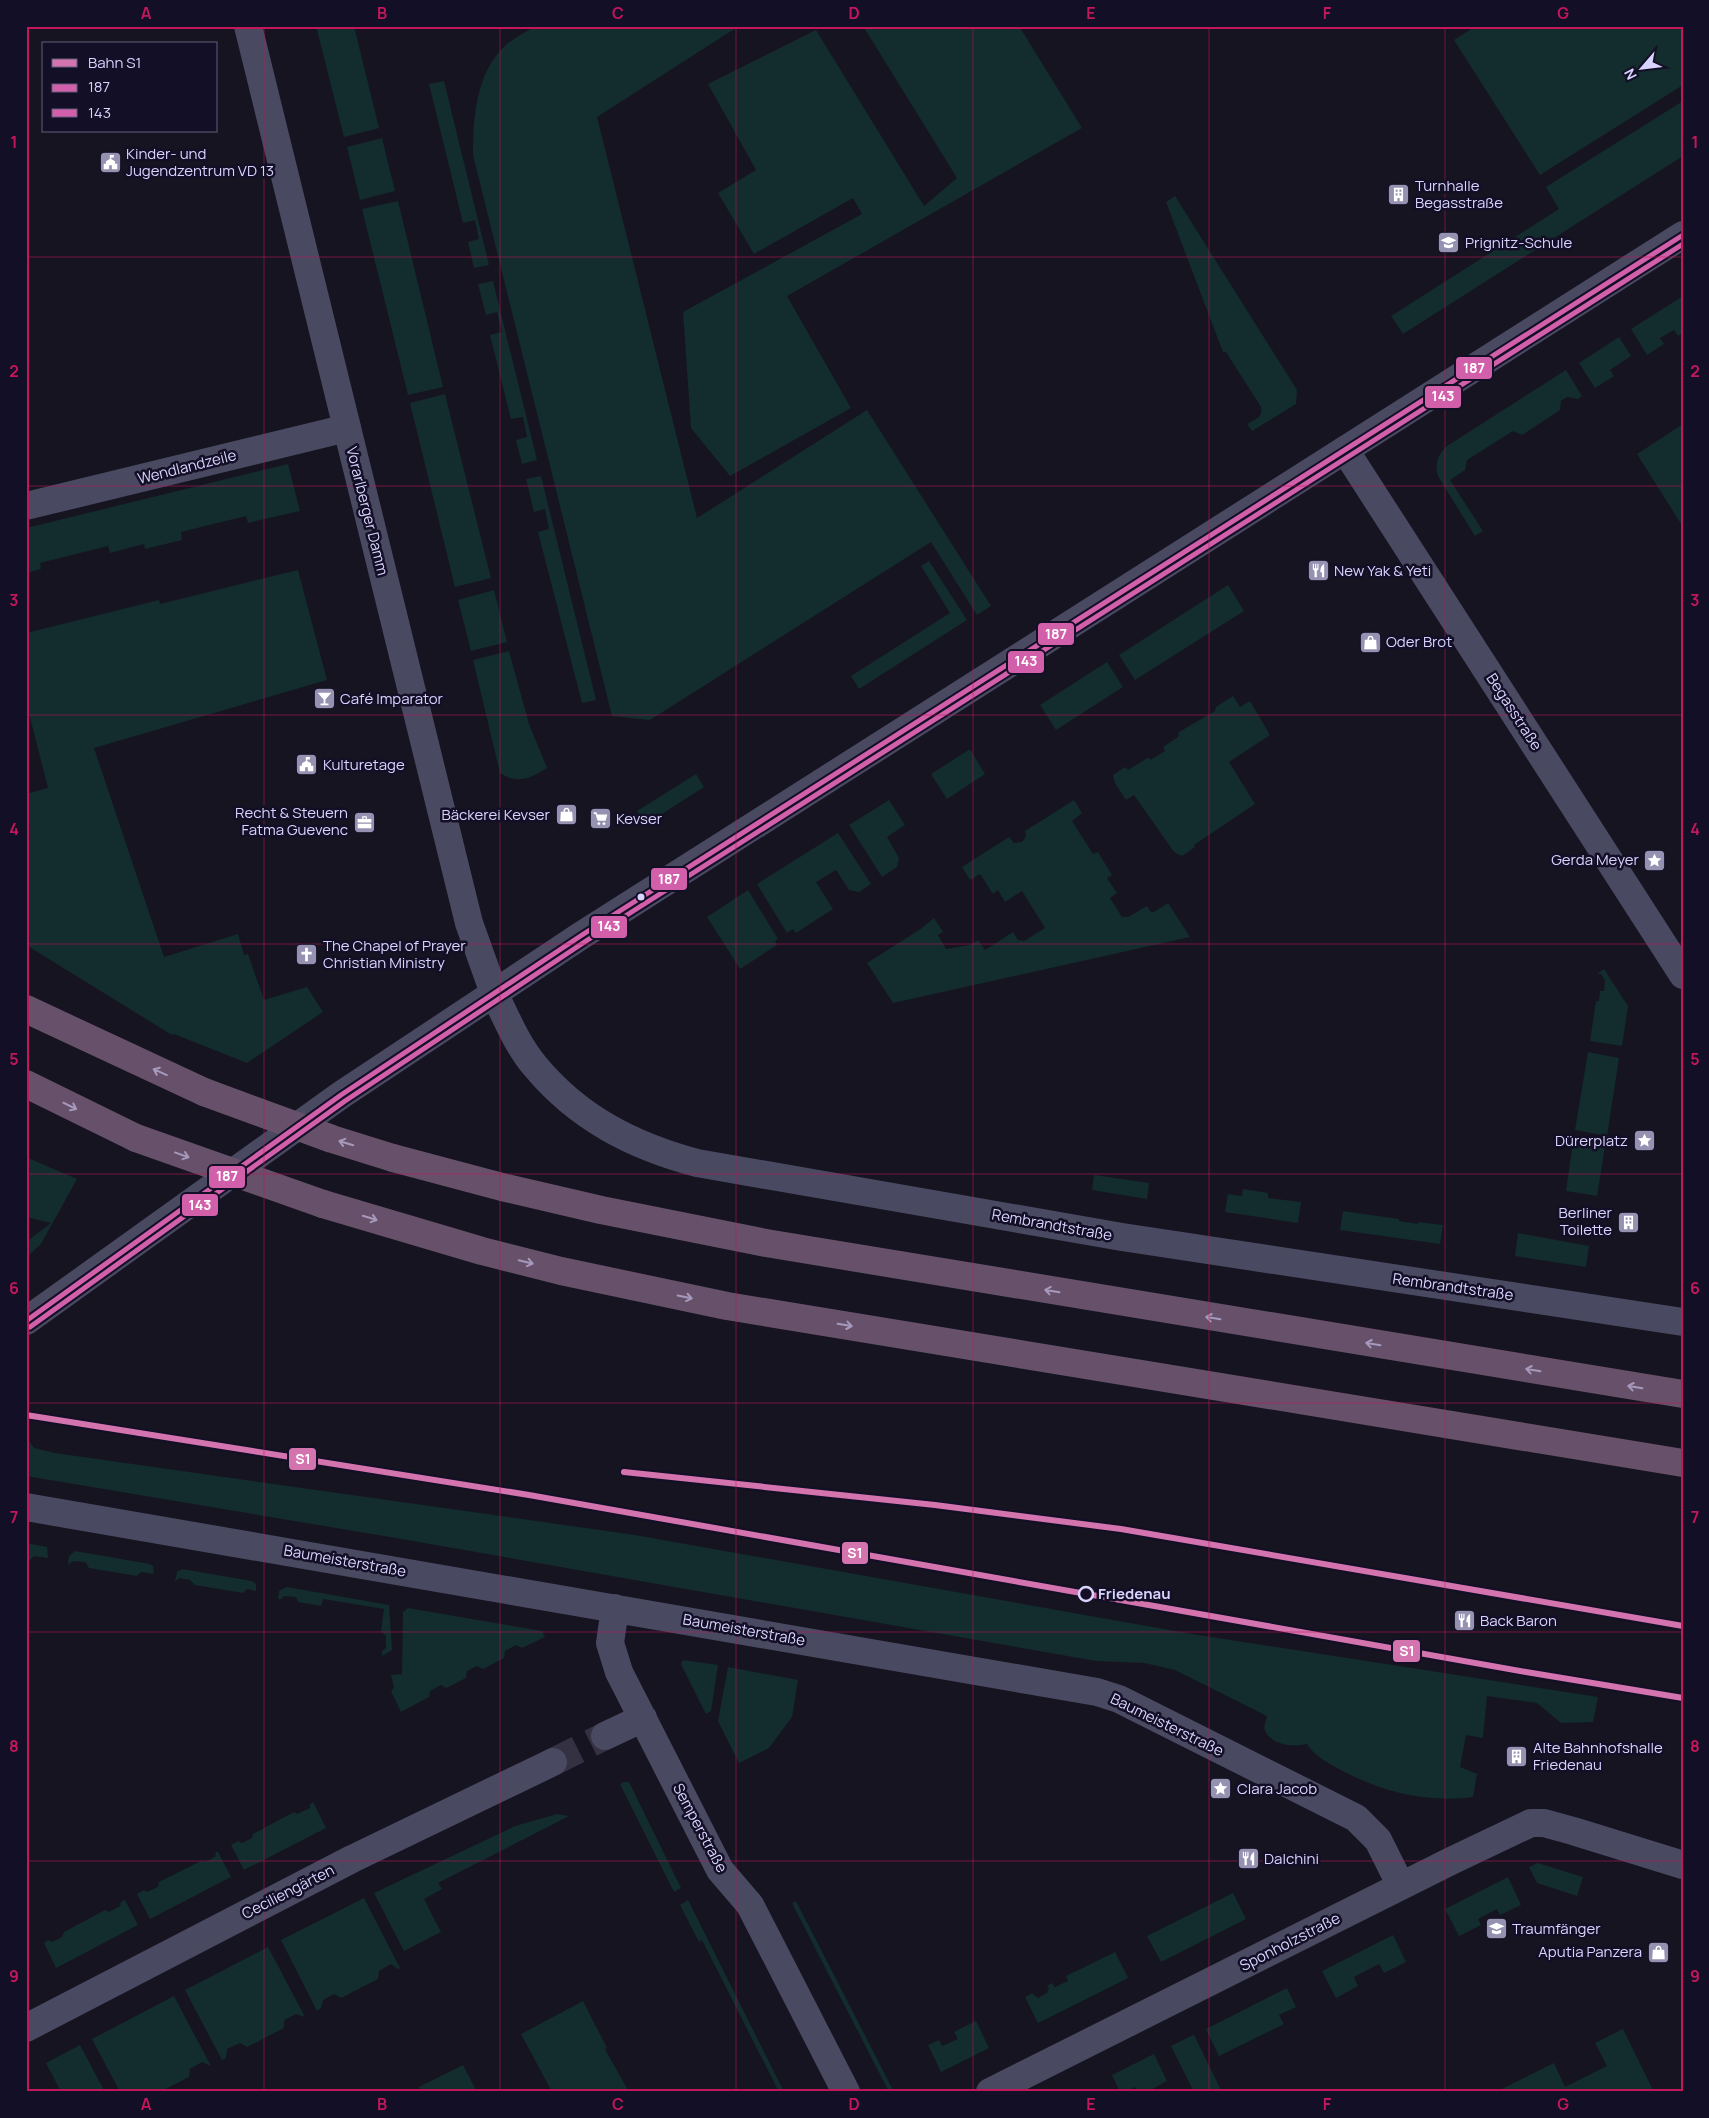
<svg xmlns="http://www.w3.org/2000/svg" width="1709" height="2118" font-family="Manrope,sans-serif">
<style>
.green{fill:#132c2d}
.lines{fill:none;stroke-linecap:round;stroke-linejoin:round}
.minor-tunnel{stroke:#333142;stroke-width:28;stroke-dasharray:28 14;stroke-linecap:butt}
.minor{stroke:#4a4962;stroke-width:28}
.tertiary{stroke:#4a4962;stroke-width:28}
.motorway{stroke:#67516a;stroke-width:28}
.motorway-bridge{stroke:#67516a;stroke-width:28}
.bus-1-casing{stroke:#130f26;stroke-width:9}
.bus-2-casing{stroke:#130f26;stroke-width:9}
.bus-1{stroke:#d25fa9;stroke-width:5}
.bus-2{stroke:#d25fa9;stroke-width:5}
.rail-1-casing{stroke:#130f26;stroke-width:10}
.rail-1{stroke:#d474ae;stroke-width:6}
.oneway{stroke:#a699bc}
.grid{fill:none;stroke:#c2185b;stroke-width:1;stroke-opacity:0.55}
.bus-dot{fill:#d9d4ff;stroke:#130f26;stroke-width:2}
.stop-dot{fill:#130f26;stroke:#d9d4ff;stroke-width:2.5}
.labels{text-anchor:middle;stroke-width:5;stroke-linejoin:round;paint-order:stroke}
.poi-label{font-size:15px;fill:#d9d4ff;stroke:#130f26;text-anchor:start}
.street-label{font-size:15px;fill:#d9d4ff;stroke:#130f26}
.stop-label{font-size:15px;font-weight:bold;fill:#d9d4ff;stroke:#130f26;text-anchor:start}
.line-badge{stroke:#130f26;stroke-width:2}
.badge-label{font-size:14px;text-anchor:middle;font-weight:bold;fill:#fff}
.neatline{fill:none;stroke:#c2185b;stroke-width:2}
.grid-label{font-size:16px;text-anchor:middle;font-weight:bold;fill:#c2185b}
</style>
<rect width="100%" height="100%" fill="#161421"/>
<path class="green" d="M316,26H354L379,128L344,137Z
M535,26H739L597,117L697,518L867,410L991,606L977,615L931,542L650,720L612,716L473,155C473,117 476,72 506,45C514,38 526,32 535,26Z
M863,26H1019L1082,128L787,296L851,408L730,476L691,428L683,312L862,214L853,198L754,254L718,193L756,170L708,84L816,30L924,206L957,178Z
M1476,26H1683V85L1540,175L1454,40Z
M444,81L489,265L474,268L468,242L479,239L475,220L463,223L429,84Z
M1683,101V156L1403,334L1391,316L1559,209L1546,187Z
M382,138L395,191L360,200L347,147Z
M1175,196L1297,390L1296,404L1252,431L1247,424C1255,419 1263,418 1261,407L1226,352H1223L1166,202Z
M398,201L443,387L408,395L362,209Z
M493,281L537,460L522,464L516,440L527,437L523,417L511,419L490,335L502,332L497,312L486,315L478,284Z
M1683,296V333L1678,336L1674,330L1660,338L1664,344L1647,355L1631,329Z
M1619,337L1631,356L1610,370L1614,376L1595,388L1579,363Z
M1566,370L1582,396L1578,399L1567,397L1561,401L1560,410L1522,435L1513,431L1467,460L1465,470L1450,480L1483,531L1475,536L1439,478C1434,466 1437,455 1447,446Z
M445,394L491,578L455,587L410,403Z
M1683,424V527L1637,454Z
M288,464L300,511L248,523L246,516L181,532L182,540L145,549L144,544L110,553L108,546L40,563L41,569L26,573V528Z
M541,476L596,700L582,703L538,532L549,529L545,509L534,512L526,479Z
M929,561L967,620L859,689L851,676L950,613L921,566Z
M298,570L327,680L94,748L164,957L238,934L244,955L248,954L264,1000L307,987L323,1012L247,1063L174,1034L172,1035L26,945V794L48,788L26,702V633L159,600L160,604Z
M1228,585L1244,611L1135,680L1119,655Z
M494,590L507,642L471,651L458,600Z
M509,651L529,724L547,768C531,778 518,785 500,773L473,660Z
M1107,662L1123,687L1056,730L1040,705Z
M1233,696L1240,707L1250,701L1270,735L1229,762L1255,804L1194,845L1195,847L1182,856L1174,852L1134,795L1126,800L1115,783L1113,775L1125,767L1128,770L1149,757L1150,760L1165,751L1163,747L1178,737L1179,732L1215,711L1216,707Z
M970,749L985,774L947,799L931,774Z
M696,774L704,787L645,825L637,811Z
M889,800L905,825L887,837L899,858L897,867L882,877L849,825Z
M1074,800L1082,813L1072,821L1093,854L1098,852L1112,875L1107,878L1117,893L1110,898L1122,917H1128L1147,906L1151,912H1154L1168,903L1190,937L893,1003L867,963L922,928L934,918L943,932L938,935L946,949L970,945L978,940L985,950L1013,932L1018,940L1024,941L1045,928L1022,891L1005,902L998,890L993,894L980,874L970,880L962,867L1009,837L1014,843L1022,842L1026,836L1025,831Z
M838,833L871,884L859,892L849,890L836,870L816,882L833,909L796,933L793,929L787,933L757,884Z
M748,890L778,939L775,941L777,945L740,969L707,917Z
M1604,969L1628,1006L1622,1046L1590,1041L1596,1001H1599L1600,991H1604L1605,981L1601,974H1597Z
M1588,1052L1619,1058L1607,1136L1575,1130Z
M1573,1142L1605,1147L1597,1196L1566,1191Z
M26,1157L77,1179L41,1244L26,1258V1242L51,1223L26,1217Z
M1094,1175L1149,1183L1147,1199L1092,1190Z
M1243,1189L1268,1193V1198L1301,1202L1298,1223L1225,1212L1228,1194L1242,1196Z
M1343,1211L1399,1219V1221L1418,1224V1222L1443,1225L1440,1244L1340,1230Z
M1518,1233L1589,1246L1586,1267L1515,1256Z
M26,1437L34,1448L55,1453L635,1535L1192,1634L1598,1697L1593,1722L1561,1723L1537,1703L1487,1696L1483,1738L1466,1735L1460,1767L1477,1774L1473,1797C1423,1804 1372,1789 1330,1764C1322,1759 1311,1752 1307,1744C1292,1747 1270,1746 1264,1728L1267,1716L1175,1670L1144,1663L1096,1661L390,1537L26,1476Z
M26,1543L47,1547L48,1558L34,1556L30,1560H26Z
M75,1551L150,1564L153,1566L154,1574L141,1572L137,1576L89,1568L85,1562L73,1561L68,1565L69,1556Z
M182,1569L252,1581L256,1584V1591L247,1589L243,1593L195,1585L190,1580L179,1578L175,1582L177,1572Z
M287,1587L389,1605L392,1650L382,1656V1651L386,1648V1636L381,1631L384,1609L323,1599L321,1606L298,1602L296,1597L284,1596L281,1599H278L279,1591Z
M408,1608L542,1631L545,1637L522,1648L516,1645L505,1651L504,1658L483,1669L477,1666L467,1671L466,1678L446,1688L441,1685L430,1691L429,1697L401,1712L391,1691L394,1688L391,1675L402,1674L403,1612Z
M683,1660L718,1665L711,1711L706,1714L681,1664Z
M728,1667L798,1680L792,1717L769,1748L739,1763L718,1721Z
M624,1782H629L681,1888L674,1892L620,1784Z
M313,1802L326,1828L244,1870L231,1845L238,1841L242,1843L252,1838L253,1834L294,1812L297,1814L310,1808V1804Z
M557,1814L569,1816L438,1883L442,1889L424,1899L441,1932L404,1951L374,1893L515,1826Z
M216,1852H218L231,1877L150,1919L137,1894L144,1890L147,1892L158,1887L159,1882L201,1861L205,1862L215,1857Z
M1538,1863L1583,1877L1577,1896L1537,1883L1529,1867Z
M1508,1877L1521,1905L1500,1915L1497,1909L1478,1919L1481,1925L1459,1936L1445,1909Z
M1233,1893L1246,1919L1161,1962L1147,1936Z
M364,1898L400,1968L398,1969L391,1964L379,1971L378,1979L341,1998L334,1994L323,2000L321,2008L317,2011L281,1940Z
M125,1900L138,1925L56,1968L44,1943L48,1940L52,1942L62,1937L64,1932L105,1910L109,1912L120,1906L121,1902Z
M688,1900L784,2092H779L702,1940L699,1942L680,1905Z
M796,1901L894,2092H889L792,1903Z
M1393,1935L1406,1962L1384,1973L1379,1964L1354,1977L1358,1986L1336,1998L1322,1971Z
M268,1947L305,2017L296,2014L284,2020V2028L247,2047L240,2043L227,2049L226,2058L222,2060L185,1990Z
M1115,1952L1128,1978L1038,2023L1025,1997L1032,1993L1038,1998L1047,1993L1049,1988L1047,1986L1052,1983L1055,1987L1068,1981L1066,1976Z
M1287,1988L1296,2007L1279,2015L1284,2024L1219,2056L1206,2029Z
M174,1996L211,2066L202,2062L190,2069L189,2077L160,2092H120L92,2039Z
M583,2001L607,2048L605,2049L629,2092H552L521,2034Z
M976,2021L989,2048L941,2072L928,2045L939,2040L942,2046L958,2039L954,2032Z
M1623,2029L1654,2092H1496L1554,2063L1565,2087L1607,2066L1595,2043Z
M1193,2035H1194L1222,2092H1194L1171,2046Z
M80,2045L105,2092H61L46,2063Z
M1154,2054L1167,2081L1147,2092H1137L1135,2087L1126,2092H1120L1112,2075Z
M463,2065L477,2092H421L419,2087Z"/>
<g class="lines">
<path class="minor-tunnel" d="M553,1762L605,1736"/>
<path class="minor" d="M1345,450L1683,975
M26,506L347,428
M494,993C506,1017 517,1045 535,1066C578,1118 633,1146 697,1163L1122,1237L1683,1322
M26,1507L1097,1692L1119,1699L1356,1818L1378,1840L1401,1886
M615,1608L610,1643L619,1672L720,1870L750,1905L846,2092
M605,1736L643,1718
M26,2028L352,1859L553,1762
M990,2092L1451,1861L1531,1823H1544L1573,1831L1683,1865"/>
<path class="tertiary" d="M248,26L469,923L494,993
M26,1321L341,1095L582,935L1683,235"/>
<path class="motorway" d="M26,1009L204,1092
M26,1084L136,1138
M393,1158L502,1187L601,1210L766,1243L1683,1394
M323,1204L482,1251L561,1271L727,1306L1683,1463"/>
<path class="motorway-bridge" d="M204,1092L332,1139L393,1158
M136,1138L323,1204"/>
<defs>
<path id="bus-1" d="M26,1321L341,1095L582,935L1683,235"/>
<path id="bus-2" d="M30,1327L345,1101L586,941L1683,244"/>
</defs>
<use href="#bus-1" class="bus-1-casing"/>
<use href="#bus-2" class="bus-2-casing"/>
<use href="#bus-1" class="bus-1"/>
<use href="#bus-2" class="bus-2"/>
<defs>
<path id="rail-1" d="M26,1415L529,1495L1526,1672L1683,1698
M624,1472L935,1505L1121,1529L1683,1626"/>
</defs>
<use href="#rail-1" class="rail-1-casing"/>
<use href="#rail-1" class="rail-1"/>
</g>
<defs><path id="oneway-shaft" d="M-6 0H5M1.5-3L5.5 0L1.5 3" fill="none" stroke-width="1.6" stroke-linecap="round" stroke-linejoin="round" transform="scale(1.25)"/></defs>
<g class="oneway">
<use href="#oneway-shaft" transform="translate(160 1072) rotate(-156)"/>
<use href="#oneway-shaft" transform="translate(70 1106) rotate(26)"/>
<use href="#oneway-shaft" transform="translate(346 1143) rotate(-163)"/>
<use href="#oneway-shaft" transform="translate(182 1155) rotate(20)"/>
<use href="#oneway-shaft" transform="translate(370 1218) rotate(17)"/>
<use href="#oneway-shaft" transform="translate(526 1262) rotate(14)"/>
<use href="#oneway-shaft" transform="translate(1052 1291) rotate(-170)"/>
<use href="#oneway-shaft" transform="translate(685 1297) rotate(12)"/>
<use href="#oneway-shaft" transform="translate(1213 1318) rotate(-171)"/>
<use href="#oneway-shaft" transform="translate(845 1325) rotate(9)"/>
<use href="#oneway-shaft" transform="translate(1373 1344) rotate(-171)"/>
<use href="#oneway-shaft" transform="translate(1533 1370) rotate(-171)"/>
<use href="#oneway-shaft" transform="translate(1635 1387) rotate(-171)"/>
</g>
<path class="grid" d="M264,26V2092M500,26V2092M736,26V2092M973,26V2092M1209,26V2092M1445,26V2092M26,257H1683M26,486H1683M26,715H1683M26,944H1683M26,1174H1683M26,1403H1683M26,1632H1683M26,1861H1683"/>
<defs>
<symbol id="civic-square" viewBox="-11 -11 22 22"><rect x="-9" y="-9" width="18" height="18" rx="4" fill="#9591b1" stroke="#130f26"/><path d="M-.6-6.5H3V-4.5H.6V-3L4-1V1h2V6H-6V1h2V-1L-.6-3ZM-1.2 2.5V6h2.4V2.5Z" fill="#fff"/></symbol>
<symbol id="building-square" viewBox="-11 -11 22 22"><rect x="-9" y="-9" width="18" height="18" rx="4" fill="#9591b1" stroke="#130f26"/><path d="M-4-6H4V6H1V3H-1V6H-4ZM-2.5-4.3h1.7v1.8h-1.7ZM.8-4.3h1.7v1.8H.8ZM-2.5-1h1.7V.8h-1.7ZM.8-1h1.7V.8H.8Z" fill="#fff"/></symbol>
<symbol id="school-square" viewBox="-11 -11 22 22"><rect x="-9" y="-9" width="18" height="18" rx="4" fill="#9591b1" stroke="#130f26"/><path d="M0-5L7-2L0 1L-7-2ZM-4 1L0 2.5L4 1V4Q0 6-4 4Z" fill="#fff"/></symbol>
<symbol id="restaurant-square" viewBox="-11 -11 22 22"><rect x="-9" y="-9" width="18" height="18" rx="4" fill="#9591b1" stroke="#130f26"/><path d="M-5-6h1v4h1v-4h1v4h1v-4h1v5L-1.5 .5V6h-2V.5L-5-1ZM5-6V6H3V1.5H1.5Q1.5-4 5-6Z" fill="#fff"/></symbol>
<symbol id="shop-square" viewBox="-11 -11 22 22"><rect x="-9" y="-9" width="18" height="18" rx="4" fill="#9591b1" stroke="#130f26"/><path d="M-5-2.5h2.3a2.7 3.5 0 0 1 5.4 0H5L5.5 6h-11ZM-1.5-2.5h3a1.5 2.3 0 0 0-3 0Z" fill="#fff"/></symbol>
<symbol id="bar-square" viewBox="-11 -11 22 22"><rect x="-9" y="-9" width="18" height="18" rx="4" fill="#9591b1" stroke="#130f26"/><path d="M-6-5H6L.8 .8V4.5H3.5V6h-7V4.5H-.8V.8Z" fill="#fff"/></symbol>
<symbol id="supermarket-square" viewBox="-11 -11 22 22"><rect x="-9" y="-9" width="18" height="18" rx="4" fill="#9591b1" stroke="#130f26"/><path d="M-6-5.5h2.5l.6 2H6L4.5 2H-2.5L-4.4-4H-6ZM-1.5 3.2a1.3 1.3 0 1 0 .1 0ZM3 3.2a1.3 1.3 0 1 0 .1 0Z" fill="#fff"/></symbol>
<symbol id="office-square" viewBox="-11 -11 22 22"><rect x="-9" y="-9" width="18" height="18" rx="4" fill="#9591b1" stroke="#130f26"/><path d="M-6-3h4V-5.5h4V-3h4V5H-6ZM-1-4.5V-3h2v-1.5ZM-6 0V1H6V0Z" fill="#fff"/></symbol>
<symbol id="sight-square" viewBox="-11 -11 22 22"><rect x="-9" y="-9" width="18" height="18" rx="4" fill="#9591b1" stroke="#130f26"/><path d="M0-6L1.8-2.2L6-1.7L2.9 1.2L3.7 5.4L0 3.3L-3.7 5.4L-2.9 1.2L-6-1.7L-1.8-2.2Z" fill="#fff"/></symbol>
<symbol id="church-square" viewBox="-11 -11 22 22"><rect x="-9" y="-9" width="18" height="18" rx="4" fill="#9591b1" stroke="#130f26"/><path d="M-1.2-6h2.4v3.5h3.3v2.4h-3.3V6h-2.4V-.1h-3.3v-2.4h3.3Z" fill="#fff"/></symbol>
</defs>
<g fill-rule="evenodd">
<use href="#civic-square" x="98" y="150" width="25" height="25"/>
<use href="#building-square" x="1386" y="182" width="25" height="25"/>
<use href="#school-square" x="1436" y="230" width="25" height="25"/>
<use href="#restaurant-square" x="1306" y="558" width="25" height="25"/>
<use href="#shop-square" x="1358" y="630" width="25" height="25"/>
<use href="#bar-square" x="312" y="686" width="25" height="25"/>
<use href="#civic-square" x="294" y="752" width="25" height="25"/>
<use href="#shop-square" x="554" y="802" width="25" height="25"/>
<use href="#supermarket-square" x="588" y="806" width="25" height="25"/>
<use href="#office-square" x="352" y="810" width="25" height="25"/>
<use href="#sight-square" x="1642" y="848" width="25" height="25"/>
<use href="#church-square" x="294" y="942" width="25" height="25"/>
<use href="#sight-square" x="1632" y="1128" width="25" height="25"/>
<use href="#building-square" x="1616" y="1210" width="25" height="25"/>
<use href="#restaurant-square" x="1452" y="1608" width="25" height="25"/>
<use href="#building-square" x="1504" y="1744" width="25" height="25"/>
<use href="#sight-square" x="1208" y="1776" width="25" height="25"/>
<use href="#restaurant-square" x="1236" y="1846" width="25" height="25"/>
<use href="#school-square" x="1484" y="1916" width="25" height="25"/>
<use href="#shop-square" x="1646" y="1940" width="25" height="25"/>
</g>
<circle class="bus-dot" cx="641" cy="897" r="4.5"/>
<circle class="stop-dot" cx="1086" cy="1594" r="7"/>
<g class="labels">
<g class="poi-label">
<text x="126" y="159">Kinder- und<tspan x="126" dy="17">Jugendzentrum VD 13</tspan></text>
<text x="1415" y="191">Turnhalle<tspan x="1415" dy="17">Begasstraße</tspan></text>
<text x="1465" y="248">Prignitz-Schule</text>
<text x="1334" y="576">New Yak &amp; Yeti</text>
<text x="1386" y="647">Oder Brot</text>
<text x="340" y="704">Café Imparator</text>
<text x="323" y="770">Kulturetage</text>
<text x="348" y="818" text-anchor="end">Recht &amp; Steuern<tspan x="348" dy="17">Fatma Guevenc</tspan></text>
<text x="550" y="820" text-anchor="end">Bäckerei Kevser</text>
<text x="616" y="824">Kevser</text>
<text x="1639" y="865" text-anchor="end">Gerda Meyer</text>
<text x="323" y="951">The Chapel of Prayer<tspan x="323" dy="17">Christian Ministry</tspan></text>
<text x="1628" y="1146" text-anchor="end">Dürerplatz</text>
<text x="1612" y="1218" text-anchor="end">Berliner<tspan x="1612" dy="17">Toilette</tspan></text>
<text x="1480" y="1626">Back Baron</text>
<text x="1533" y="1753">Alte Bahnhofshalle<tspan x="1533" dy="17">Friedenau</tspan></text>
<text x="1237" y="1794">Clara Jacob</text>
<text x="1264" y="1864">Dalchini</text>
<text x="1512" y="1934">Traumfänger</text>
<text x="1642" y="1957" text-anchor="end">Aputia Panzera</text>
</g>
<g class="street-label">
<text transform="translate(187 467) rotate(-14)" y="5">Wendlandzeile</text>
<text transform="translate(367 511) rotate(76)" y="5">Vorarlberger Damm</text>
<text transform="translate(1514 712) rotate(57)" y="5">Begasstraße</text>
<text transform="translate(1052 1225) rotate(10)" y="5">Rembrandtstraße</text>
<text transform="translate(1453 1287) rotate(8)" y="5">Rembrandtstraße</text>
<text transform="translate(345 1561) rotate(10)" y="5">Baumeisterstraße</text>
<text transform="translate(744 1630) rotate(10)" y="5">Baumeisterstraße</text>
<text transform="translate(1167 1725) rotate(26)" y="5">Baumeisterstraße</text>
<text transform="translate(700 1828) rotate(62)" y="5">Semperstraße</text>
<text transform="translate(288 1892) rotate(-27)" y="5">Ceciliengärten</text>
<text transform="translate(1290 1942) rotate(-27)" y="5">Sponholzstraße</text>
</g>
<g class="stop-label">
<text x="1098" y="1599">Friedenau</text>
</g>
</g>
<g class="line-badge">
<rect x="1455" y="356" width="38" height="24" rx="5" fill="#d25fa9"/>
<rect x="1424" y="385" width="38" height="24" rx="5" fill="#d25fa9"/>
<rect x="1037" y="622" width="38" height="24" rx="5" fill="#d25fa9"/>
<rect x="1007" y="650" width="38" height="24" rx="5" fill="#d25fa9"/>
<rect x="650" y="867" width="38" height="24" rx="5" fill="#d25fa9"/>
<rect x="590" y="915" width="38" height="24" rx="5" fill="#d25fa9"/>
<rect x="208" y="1165" width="38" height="24" rx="5" fill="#d25fa9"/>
<rect x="181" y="1193" width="38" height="24" rx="5" fill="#d25fa9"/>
<rect x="288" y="1447" width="29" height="24" rx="5" fill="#d474ae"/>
<rect x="841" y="1541" width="28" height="24" rx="5" fill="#d474ae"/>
<rect x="1392" y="1639" width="29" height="24" rx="5" fill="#d474ae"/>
</g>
<g class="badge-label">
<text x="1474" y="373">187</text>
<text x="1443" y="401">143</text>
<text x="1056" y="639">187</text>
<text x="1026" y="666">143</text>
<text x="669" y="884">187</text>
<text x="609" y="931">143</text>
<text x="227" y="1181">187</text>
<text x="200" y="1210">143</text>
<text x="303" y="1464">S1</text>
<text x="855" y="1558">S1</text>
<text x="1407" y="1656">S1</text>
</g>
<rect width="1709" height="2118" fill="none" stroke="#130f26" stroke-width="55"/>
<rect x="42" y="42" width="175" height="90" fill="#130f26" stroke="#625e7d"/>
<rect x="52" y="59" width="25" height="8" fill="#d474ae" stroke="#625e7d"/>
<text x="88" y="68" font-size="15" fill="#d9d4ff">Bahn S1</text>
<rect x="52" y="84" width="25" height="8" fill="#d25fa9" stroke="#625e7d"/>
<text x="88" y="92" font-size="15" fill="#d9d4ff">187</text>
<rect x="52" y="109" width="25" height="8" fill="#d25fa9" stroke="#625e7d"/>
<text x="88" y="118" font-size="15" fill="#d9d4ff">143</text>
<g transform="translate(1642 68) rotate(242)" stroke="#130f26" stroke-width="4" paint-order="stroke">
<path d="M0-4L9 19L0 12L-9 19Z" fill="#d9d4ff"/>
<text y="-8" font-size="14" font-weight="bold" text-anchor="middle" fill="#d9d4ff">N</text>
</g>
<rect x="28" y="28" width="1654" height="2062" class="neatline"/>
<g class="grid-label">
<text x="146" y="19">A</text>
<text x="382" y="19">B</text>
<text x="618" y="19">C</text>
<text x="854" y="19">D</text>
<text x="1091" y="19">E</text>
<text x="1327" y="19">F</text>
<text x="1563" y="19">G</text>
<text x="14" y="148">1</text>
<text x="1695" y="148">1</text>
<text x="14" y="377">2</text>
<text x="1695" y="377">2</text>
<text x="14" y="606">3</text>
<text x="1695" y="606">3</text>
<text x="14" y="835">4</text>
<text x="1695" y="835">4</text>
<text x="14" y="1065">5</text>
<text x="1695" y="1065">5</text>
<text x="14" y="1294">6</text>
<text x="1695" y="1294">6</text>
<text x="14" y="1523">7</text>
<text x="1695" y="1523">7</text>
<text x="14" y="1752">8</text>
<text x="1695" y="1752">8</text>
<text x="14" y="1982">9</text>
<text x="1695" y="1982">9</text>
<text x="146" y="2110">A</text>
<text x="382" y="2110">B</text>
<text x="618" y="2110">C</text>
<text x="854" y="2110">D</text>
<text x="1091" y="2110">E</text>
<text x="1327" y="2110">F</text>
<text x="1563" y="2110">G</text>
</g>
</svg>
